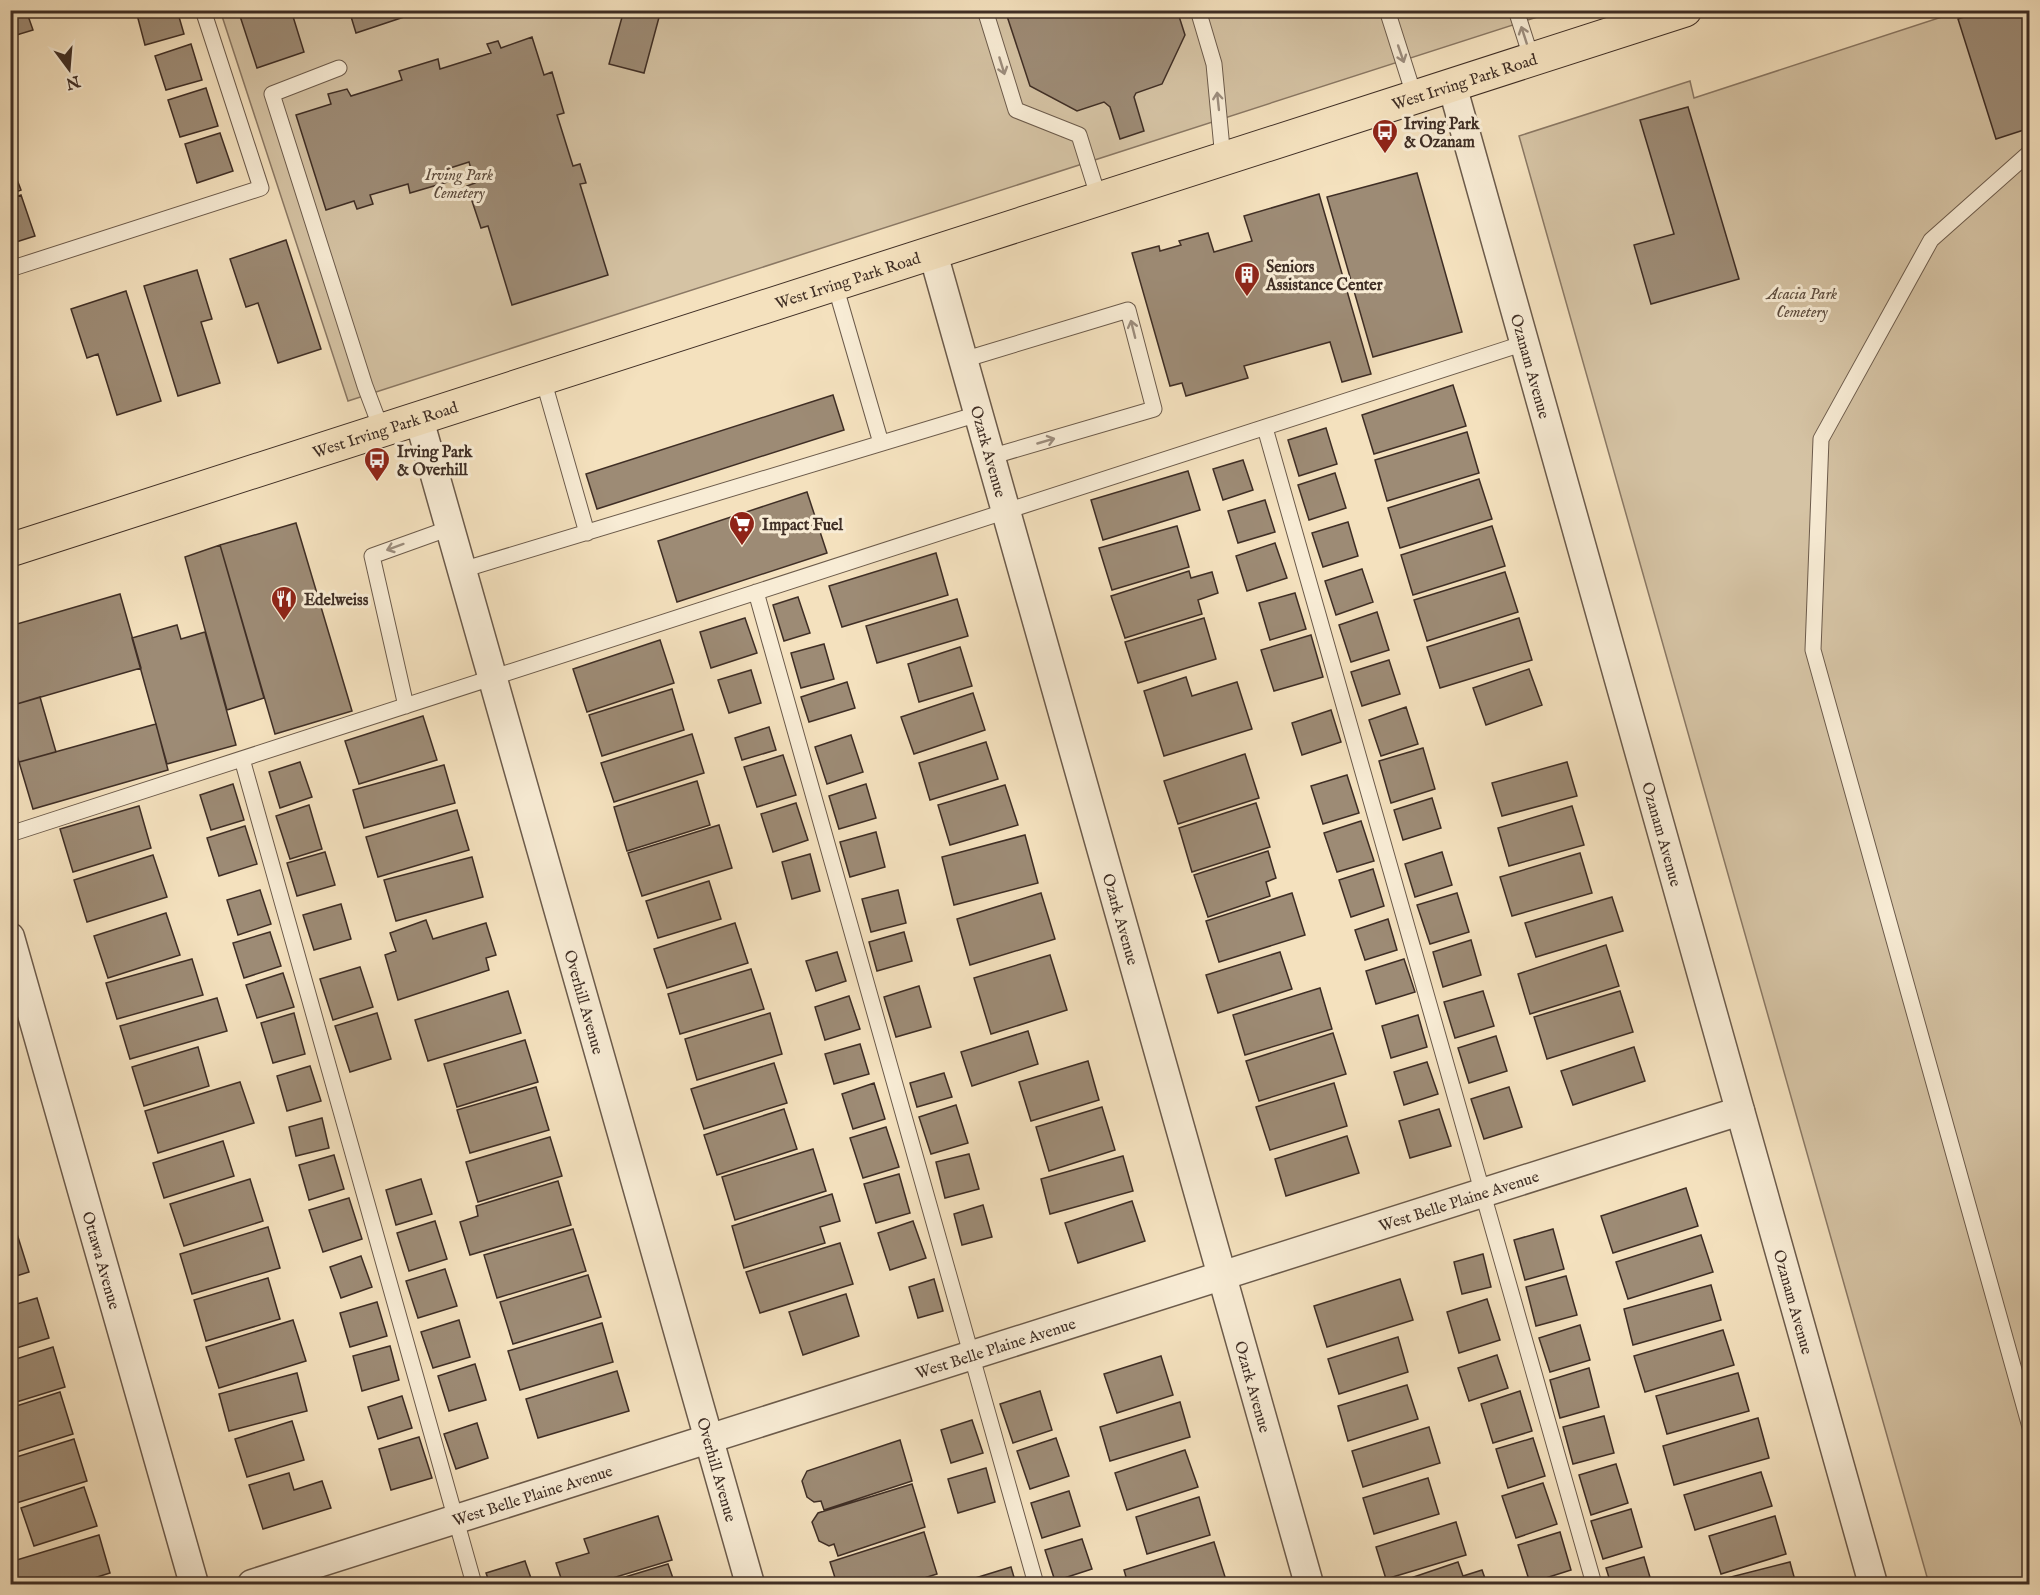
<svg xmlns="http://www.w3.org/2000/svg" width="2040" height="1595" font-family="'IM FELL English',serif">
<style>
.green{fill:#d5c3a4;stroke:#8a7864;stroke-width:1.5}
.building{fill:#9d8b75;stroke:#3f2e25;stroke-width:1.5}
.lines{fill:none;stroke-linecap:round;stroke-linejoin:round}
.lane-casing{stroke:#6c5b4b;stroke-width:17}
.street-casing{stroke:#6c5b4b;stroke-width:31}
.primary-casing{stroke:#3f2e25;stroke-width:35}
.lane{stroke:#f8ecd5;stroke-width:15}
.street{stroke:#f8ecd5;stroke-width:28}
.primary{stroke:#f4e1be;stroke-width:33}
.oneway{stroke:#9c8d7d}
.labels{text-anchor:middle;stroke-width:6;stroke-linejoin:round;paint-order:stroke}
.street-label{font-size:16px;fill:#3f2e25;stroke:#f8ecd5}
.poi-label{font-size:16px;font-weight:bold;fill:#3f2e25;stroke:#f8ecd5;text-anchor:start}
.park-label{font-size:16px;font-style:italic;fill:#5d4c3e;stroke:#f8ecd5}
</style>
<rect width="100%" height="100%" fill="#f4e1be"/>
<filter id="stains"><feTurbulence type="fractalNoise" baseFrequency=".00333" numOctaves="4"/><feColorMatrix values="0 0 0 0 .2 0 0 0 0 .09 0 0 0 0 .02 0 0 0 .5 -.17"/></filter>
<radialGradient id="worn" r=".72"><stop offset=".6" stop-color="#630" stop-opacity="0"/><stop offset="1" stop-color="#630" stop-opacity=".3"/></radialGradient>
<path class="green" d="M220,10L1556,11L348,401Z
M1960,11H2029V1584H1929L1519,136L1690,81L1694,98Z"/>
<path class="building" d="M10,10H26L33,30L10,37Z
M177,10L184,34L145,45L136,11Z
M238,10H291L304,52L257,68Z
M349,10H425L356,33Z
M624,10H661L644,73L609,64Z
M1005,10H1177L1185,35L1162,84L1136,93L1134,97L1144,131L1120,139L1110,107L1104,102L1077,111L1030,86Z
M1985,10H2030V111L2026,112L2030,128L1996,139L1958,19Z
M532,37L544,75L552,72L564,113L557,115L573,166L580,164L586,183L580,184L608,275L512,305L488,226L481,228L467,186L475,183L469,162L447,169L451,181L410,193L408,184L370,195L373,204L357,209L354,201L326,210L296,115L331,104L328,94L347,89L351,96L402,80L399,71L438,59L440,69L491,53L487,44L498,41L501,48Z
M191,44L202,80L166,90L155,56Z
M206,88L218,126L180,137L168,100Z
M1688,107L1739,279L1651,304L1634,245L1674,234L1640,120Z
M220,133L233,171L197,183L185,144Z
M10,161L21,190L10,194Z
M1417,173L1462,332L1373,357L1327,197Z
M1319,194L1371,374L1342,382L1330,342L1244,366L1248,378L1186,396L1182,383L1170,386L1132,253L1159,246L1160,251L1181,245L1179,241L1208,233L1214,252L1252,241L1244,216Z
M21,195L35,236L10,244V199Z
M286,240L321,349L278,363L258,303L246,307L230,259Z
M197,270L212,319L201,322L220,383L178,396L144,286Z
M126,291L161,401L117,415L98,354L87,358L71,309Z
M1453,385L1466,426L1374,454L1362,415Z
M833,395L844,430L597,509L586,474Z
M1326,428L1337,464L1299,476L1288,440Z
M1467,432L1479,473L1387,501L1375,460Z
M1243,460L1253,490L1223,500L1213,469Z
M1188,471L1200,510L1103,540L1091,500Z
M1335,473L1346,508L1309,520L1298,485Z
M1479,479L1492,519L1400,548L1388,508Z
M807,492L827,553L677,602L658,541Z
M1265,500L1275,532L1238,543L1228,511Z
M1348,522L1358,556L1323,567L1312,533Z
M296,523L352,711L275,734L220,545Z
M1177,526L1189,567L1112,590L1099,548Z
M1492,526L1505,566L1413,595L1401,555Z
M1275,543L1287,578L1247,591L1236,556Z
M220,545L264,698L227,710L185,557Z
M936,553L948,595L842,627L829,586Z
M1362,569L1373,602L1336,615L1325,581Z
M1189,571L1191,578L1212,572L1218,593L1198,600L1202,614L1125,638L1111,596Z
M1505,572L1518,612L1427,641L1414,600Z
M1295,593L1306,629L1270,640L1259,603Z
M120,594L141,668L10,706V626Z
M798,597L810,633L784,641L773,605Z
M957,599L968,636L877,663L866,626Z
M1377,612L1389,650L1351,662L1339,625Z
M745,618L757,653L711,668L700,632Z
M1204,618L1216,659L1138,683L1125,642Z
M1519,618L1532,660L1440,688L1427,647Z
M177,625L181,639L205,632L236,745L167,764L132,638Z
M1311,635L1323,677L1274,691L1261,650Z
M660,640L674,683L587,712L573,669Z
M824,644L834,679L801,688L791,653Z
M960,647L972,686L919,702L908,664Z
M1389,660L1400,694L1362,706L1351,672Z
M1529,669L1542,705L1486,725L1473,688Z
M751,670L761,703L729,713L718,680Z
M1186,677L1192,696L1237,682L1252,729L1164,756L1144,691Z
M847,682L855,708L809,722L801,697Z
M672,689L684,730L602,756L589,715Z
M973,693L985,730L914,754L901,717Z
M40,697L56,752L19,762L10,732V706Z
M1406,707L1418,744L1381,756L1369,720Z
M1331,710L1341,742L1302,755L1292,723Z
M423,716L437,760L359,784L345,741Z
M156,724L168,770L33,809L19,762Z
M769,727L776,750L742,760L735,738Z
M692,734L704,773L614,802L601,763Z
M851,735L863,772L827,784L815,747Z
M986,742L998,779L930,800L919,763Z
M1423,748L1435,789L1391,803L1379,761Z
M1245,754L1259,798L1178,824L1164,781Z
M783,755L796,795L757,807L744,767Z
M300,762L312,797L280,808L269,772Z
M1567,762L1577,796L1502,816L1492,783Z
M444,765L455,803L364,828L353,790Z
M1347,775L1359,813L1323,824L1311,786Z
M697,781L710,825L627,851L614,807Z
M233,784L244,820L211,830L200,795Z
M866,784L876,818L839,829L829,796Z
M1005,785L1018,825L950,845L938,805Z
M1432,798L1441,828L1403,840L1394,810Z
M796,803L808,840L773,852L761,814Z
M1256,803L1270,847L1192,872L1179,828Z
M309,805L322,849L290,859L276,816Z
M139,806L151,848L73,872L60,829Z
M1572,806L1584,845L1509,866L1498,828Z
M457,810L469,850L378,877L366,837Z
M1361,821L1374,861L1337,872L1324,833Z
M719,825L732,868L642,896L628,853Z
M245,826L257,864L219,876L207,838Z
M876,832L885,867L850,877L840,842Z
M1025,835L1038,883L954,905L942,857Z
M1268,851L1276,878L1266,882L1270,896L1208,917L1194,875Z
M325,852L335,885L297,896L287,863Z
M1442,852L1452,885L1415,897L1405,864Z
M1580,853L1592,893L1512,916L1500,877Z
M810,854L820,891L792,899L782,862Z
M153,855L167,897L87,922L74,880Z
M472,857L483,897L396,921L384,880Z
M1373,869L1384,906L1351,917L1339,880Z
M709,881L721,919L658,938L646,901Z
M260,890L271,924L238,935L227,900Z
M898,890L906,923L871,932L862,899Z
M1041,893L1055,939L970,965L957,919Z
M1292,893L1305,935L1219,962L1206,921Z
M1457,893L1469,932L1430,944L1417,905Z
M1612,897L1623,931L1536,957L1525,923Z
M341,904L351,939L314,950L303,915Z
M166,913L180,955L108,978L94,936Z
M1388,919L1397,950L1365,960L1355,930Z
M426,920L433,939L486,923L496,955L486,958L489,970L398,1000L385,955L396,951L390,933Z
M735,923L748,963L667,988L654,949Z
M270,932L281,966L244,978L233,943Z
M904,932L912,961L877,971L869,942Z
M1471,940L1481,975L1443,987L1433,952Z
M1606,945L1619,986L1530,1014L1518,974Z
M837,952L846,981L816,991L806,961Z
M1280,952L1292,989L1218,1013L1206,975Z
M1050,955L1067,1010L991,1034L974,978Z
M192,959L203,995L117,1019L106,983Z
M1404,959L1415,992L1376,1004L1366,971Z
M360,967L373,1007L333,1020L320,979Z
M751,969L764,1009L680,1034L668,994Z
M283,973L294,1007L257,1018L246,985Z
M919,986L931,1027L896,1037L884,997Z
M1320,988L1332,1029L1245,1055L1233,1015Z
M508,991L521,1033L428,1061L415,1020Z
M1483,991L1494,1026L1455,1038L1444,1002Z
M1620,991L1633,1032L1547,1059L1534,1017Z
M849,996L860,1029L825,1040L815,1007Z
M217,998L227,1031L130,1059L120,1026Z
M294,1013L305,1054L273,1063L261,1023Z
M377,1013L391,1059L350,1072L335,1026Z
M770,1013L782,1054L697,1080L685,1039Z
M1418,1015L1427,1047L1391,1058L1382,1026Z
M1028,1031L1038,1064L972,1086L961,1052Z
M1333,1033L1346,1074L1259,1101L1246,1061Z
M1496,1036L1507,1071L1469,1083L1458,1048Z
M525,1040L538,1082L457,1107L444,1064Z
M860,1044L869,1074L834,1084L825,1054Z
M198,1047L209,1086L144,1106L132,1067Z
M1634,1047L1645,1081L1573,1105L1561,1071Z
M1088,1061L1099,1100L1031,1121L1019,1082Z
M1427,1062L1438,1094L1404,1105L1394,1072Z
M774,1063L787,1103L704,1129L691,1089Z
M310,1066L321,1101L287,1111L277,1076Z
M944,1073L952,1097L917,1107L910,1083Z
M240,1082L254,1123L158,1153L145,1111Z
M874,1083L885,1119L853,1129L842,1094Z
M1334,1083L1347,1126L1270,1150L1256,1107Z
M536,1087L549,1130L470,1153L457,1110Z
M1509,1087L1522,1127L1484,1139L1471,1099Z
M956,1105L968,1143L931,1154L919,1117Z
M1102,1107L1115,1150L1049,1171L1036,1127Z
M784,1109L797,1149L717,1175L704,1135Z
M1439,1109L1451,1146L1410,1158L1399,1121Z
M322,1118L329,1148L296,1156L289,1127Z
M886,1127L899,1167L863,1178L850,1138Z
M1347,1136L1359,1173L1286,1196L1275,1159Z
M550,1137L562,1176L478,1202L466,1162Z
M223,1141L234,1176L164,1198L153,1163Z
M813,1149L826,1191L735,1220L722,1177Z
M969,1154L979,1189L945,1198L936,1162Z
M334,1155L344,1189L309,1200L299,1165Z
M1123,1156L1133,1191L1050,1214L1041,1179Z
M899,1174L910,1213L876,1223L864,1184Z
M250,1179L263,1221L184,1246L170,1204Z
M421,1179L432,1214L396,1225L386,1190Z
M558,1181L571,1225L470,1255L460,1222L478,1216L476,1206Z
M1686,1188L1698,1226L1613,1253L1601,1216Z
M832,1194L840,1221L820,1227L825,1243L744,1268L732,1226Z
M349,1198L362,1239L323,1252L309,1210Z
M1132,1201L1145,1241L1078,1263L1065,1223Z
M983,1205L992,1237L962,1245L954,1214Z
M12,1218L29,1272L10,1278V1219Z
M435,1221L447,1259L409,1271L397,1233Z
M913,1221L926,1258L890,1270L878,1233Z
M268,1227L280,1268L192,1294L180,1254Z
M573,1229L586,1271L497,1298L484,1255Z
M1553,1229L1564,1269L1525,1280L1514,1240Z
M1701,1235L1713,1272L1628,1299L1616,1262Z
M840,1243L853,1284L760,1313L746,1272Z
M1483,1254L1491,1287L1462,1294L1454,1262Z
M361,1256L372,1287L341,1298L330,1267Z
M445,1269L457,1306L418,1318L406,1281Z
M588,1275L601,1317L513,1344L500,1302Z
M1566,1276L1577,1315L1536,1326L1526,1287Z
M268,1278L280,1319L206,1341L194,1300Z
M934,1279L943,1311L918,1318L909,1287Z
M1400,1279L1413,1320L1327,1347L1314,1306Z
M1711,1285L1721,1320L1633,1345L1624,1309Z
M846,1294L859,1336L803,1355L789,1312Z
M37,1298L49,1338L10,1350V1306Z
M1487,1299L1500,1340L1459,1353L1447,1312Z
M377,1302L387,1336L350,1347L340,1313Z
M293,1320L306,1361L219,1388L206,1347Z
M459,1320L470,1357L433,1368L421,1332Z
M602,1323L613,1362L520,1390L508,1351Z
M1580,1325L1590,1360L1550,1372L1539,1338Z
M1723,1330L1734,1365L1645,1392L1634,1356Z
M1398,1337L1408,1372L1339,1394L1328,1359Z
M390,1346L399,1380L362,1391L353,1356Z
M53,1347L65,1387L10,1404V1361Z
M1497,1355L1508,1388L1469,1401L1458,1368Z
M1161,1356L1173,1395L1117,1413L1104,1374Z
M475,1364L486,1400L449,1411L438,1376Z
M1589,1368L1599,1407L1560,1418L1550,1380Z
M617,1371L629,1411L538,1438L526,1399Z
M297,1373L307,1411L229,1431L219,1394Z
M1738,1373L1749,1411L1667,1434L1656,1396Z
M1407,1385L1418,1419L1348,1441L1338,1406Z
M1040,1391L1052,1430L1013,1443L1000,1404Z
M1520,1391L1532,1431L1493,1443L1481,1404Z
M60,1392L73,1434L10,1454V1408Z
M402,1396L412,1428L378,1439L368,1407Z
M1180,1402L1190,1437L1110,1461L1100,1427Z
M1604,1416L1614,1453L1573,1464L1563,1427Z
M1758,1418L1769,1458L1674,1485L1663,1446Z
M972,1420L983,1453L951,1463L941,1430Z
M292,1421L304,1460L247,1477L235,1439Z
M477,1423L488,1458L456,1469L444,1434Z
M1429,1427L1440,1463L1363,1487L1352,1451Z
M419,1437L432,1478L391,1490L379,1449Z
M1056,1438L1069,1476L1030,1489L1017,1451Z
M1533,1438L1545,1476L1508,1488L1496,1449Z
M74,1439L87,1481L10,1505V1459Z
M900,1440L912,1481L824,1510L821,1501L814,1502L807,1497L802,1481L807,1471Z
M1185,1450L1198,1487L1127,1510L1115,1473Z
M1616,1464L1628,1503L1591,1515L1579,1475Z
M986,1468L995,1502L958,1513L948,1479Z
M1761,1472L1772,1506L1695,1530L1684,1495Z
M289,1473L294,1490L322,1481L331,1508L263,1529L249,1485Z
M1428,1478L1439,1514L1374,1534L1363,1498Z
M1543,1483L1557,1524L1516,1538L1502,1496Z
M912,1484L925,1527L838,1556L834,1544L829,1546L819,1541L812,1522L818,1513Z
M84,1487L97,1526L34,1546L21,1508Z
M1069,1491L1080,1526L1042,1538L1031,1503Z
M1199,1497L1210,1535L1147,1554L1136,1517Z
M1631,1509L1642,1547L1603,1559L1591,1521Z
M658,1516L672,1560L593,1584H563L556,1563L589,1553L584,1539Z
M1775,1516L1786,1554L1721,1574L1709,1536Z
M1456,1522L1466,1555L1386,1579L1376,1547Z
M924,1532L937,1574L905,1584H837L830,1562Z
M1560,1532L1571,1570L1530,1583L1518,1545Z
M99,1535L110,1573L75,1584H44L42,1578L10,1584V1562Z
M1082,1539L1092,1569L1055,1581L1045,1550Z
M1214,1542L1226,1580L1212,1584H1128L1124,1570Z
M1644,1557L1652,1584H1611L1606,1568Z
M525,1561L533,1584H490L486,1573Z
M1458,1562L1463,1576L1482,1570L1487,1584H1393Z
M1790,1562L1796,1584H1720L1719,1580Z
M668,1564L675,1584H602Z
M1011,1567L1016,1584H974L972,1579Z"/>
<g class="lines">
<defs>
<path id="lane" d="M985,10L1016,110L1079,135L1099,199
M1198,10L1214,64L1223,159
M1387,10L1415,98
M1516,10L1532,60
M339,68L272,94L365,386L382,431
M2030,152L1931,240L1821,439L1813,650L2030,1427
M10,269L261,188L203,10
M835,285L881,443
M963,360L1128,310L1154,409L990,457
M543,379L587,533
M1265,428L1594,1584
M462,570L978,414
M756,592L1036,1584
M406,706L372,556L450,528
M242,759L474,1584
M10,834L1525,343"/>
<g id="street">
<path id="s1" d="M1452,85L1873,1584"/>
<path id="s2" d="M933,253L1309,1584"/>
<path id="s3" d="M419,419L750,1584"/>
<path id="s4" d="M10,937L194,1584"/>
<path id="s5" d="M252,1584L1740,1111"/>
</g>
<g id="primary">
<path id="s6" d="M10,550L1685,10"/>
</g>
</defs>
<use href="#lane" class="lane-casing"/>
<use href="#street" class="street-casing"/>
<use href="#primary" class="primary-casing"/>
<use href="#lane" class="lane"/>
<use href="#street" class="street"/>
<use href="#primary" class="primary"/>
</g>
<defs><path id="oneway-shaft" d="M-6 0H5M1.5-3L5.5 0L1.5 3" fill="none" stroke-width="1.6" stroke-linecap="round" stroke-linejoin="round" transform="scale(1.5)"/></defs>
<g class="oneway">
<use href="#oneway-shaft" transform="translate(1524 35) rotate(-108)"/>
<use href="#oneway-shaft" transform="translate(1401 54) rotate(71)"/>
<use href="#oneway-shaft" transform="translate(1002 66) rotate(73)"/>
<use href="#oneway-shaft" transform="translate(1218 101) rotate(-96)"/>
<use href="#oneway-shaft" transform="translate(1133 329) rotate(-104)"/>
<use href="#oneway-shaft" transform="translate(1046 441) rotate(-16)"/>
<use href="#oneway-shaft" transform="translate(395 547) rotate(160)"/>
</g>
<defs>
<symbol id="bus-pin" viewBox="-11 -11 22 30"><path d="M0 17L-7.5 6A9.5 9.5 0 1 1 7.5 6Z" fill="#8f2418" stroke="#f8ecd5"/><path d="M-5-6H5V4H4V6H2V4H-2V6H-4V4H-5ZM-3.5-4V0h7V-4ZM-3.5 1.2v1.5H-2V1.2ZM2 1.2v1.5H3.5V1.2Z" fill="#fff"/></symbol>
<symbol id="building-pin" viewBox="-11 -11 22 30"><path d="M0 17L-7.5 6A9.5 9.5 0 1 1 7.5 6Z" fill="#8f2418" stroke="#f8ecd5"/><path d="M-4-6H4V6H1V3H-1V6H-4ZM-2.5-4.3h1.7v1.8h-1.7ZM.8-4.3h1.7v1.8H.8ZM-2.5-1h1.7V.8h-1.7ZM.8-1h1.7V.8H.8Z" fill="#fff"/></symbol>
<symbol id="supermarket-pin" viewBox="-11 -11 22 30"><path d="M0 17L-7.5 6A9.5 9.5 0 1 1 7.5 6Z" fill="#8f2418" stroke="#f8ecd5"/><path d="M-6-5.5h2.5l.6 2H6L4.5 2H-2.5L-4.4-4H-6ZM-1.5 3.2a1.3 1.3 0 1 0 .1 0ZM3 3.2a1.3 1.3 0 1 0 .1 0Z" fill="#fff"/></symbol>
<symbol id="restaurant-pin" viewBox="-11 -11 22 30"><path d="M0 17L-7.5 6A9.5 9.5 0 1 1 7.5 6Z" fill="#8f2418" stroke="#f8ecd5"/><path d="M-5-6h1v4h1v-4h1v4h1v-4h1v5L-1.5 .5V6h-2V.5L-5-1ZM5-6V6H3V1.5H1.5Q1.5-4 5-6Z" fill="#fff"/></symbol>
</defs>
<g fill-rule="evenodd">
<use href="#bus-pin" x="1370" y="117" width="30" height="40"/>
<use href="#building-pin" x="1232" y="260" width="30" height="40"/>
<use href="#bus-pin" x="362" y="445" width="30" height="40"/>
<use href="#supermarket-pin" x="727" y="509" width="30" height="40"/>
<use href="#restaurant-pin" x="269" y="584" width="30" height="40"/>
</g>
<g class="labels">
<g class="street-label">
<text dy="6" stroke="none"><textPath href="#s6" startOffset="1528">West Irving Park Road</textPath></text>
<text dy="6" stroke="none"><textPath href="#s6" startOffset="880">West Irving Park Road</textPath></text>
<text dy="6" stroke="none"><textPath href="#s1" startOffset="292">Ozanam Avenue</textPath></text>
<text dy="6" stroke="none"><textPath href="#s6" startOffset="394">West Irving Park Road</textPath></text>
<text dy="6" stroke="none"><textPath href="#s2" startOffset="206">Ozark Avenue</textPath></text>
<text dy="6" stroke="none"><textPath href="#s1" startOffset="778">Ozanam Avenue</textPath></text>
<text dy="6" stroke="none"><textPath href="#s2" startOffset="692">Ozark Avenue</textPath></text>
<text dy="6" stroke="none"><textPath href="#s3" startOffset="606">Overhill Avenue</textPath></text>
<text dy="6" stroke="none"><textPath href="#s5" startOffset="1266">West Belle Plaine Avenue</textPath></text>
<text dy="6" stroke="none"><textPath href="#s4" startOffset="336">Ottawa Avenue</textPath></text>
<text dy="6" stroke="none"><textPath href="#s1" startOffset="1264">Ozanam Avenue</textPath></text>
<text dy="6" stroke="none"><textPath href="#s5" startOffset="780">West Belle Plaine Avenue</textPath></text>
<text dy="6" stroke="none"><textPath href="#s2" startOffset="1178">Ozark Avenue</textPath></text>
<text dy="6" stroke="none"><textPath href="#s3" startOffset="1092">Overhill Avenue</textPath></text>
<text dy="6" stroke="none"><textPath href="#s5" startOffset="294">West Belle Plaine Avenue</textPath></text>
</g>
<g class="poi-label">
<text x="1404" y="129">Irving Park<tspan x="1404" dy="18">&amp; Ozanam</tspan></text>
<text x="1266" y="272">Seniors<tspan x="1266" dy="18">Assistance Center</tspan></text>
<text x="397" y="457">Irving Park<tspan x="397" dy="18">&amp; Overhill</tspan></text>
<text x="762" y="530">Impact Fuel</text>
<text x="304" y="605">Edelweiss</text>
</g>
<g class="park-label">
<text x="459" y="180">Irving Park<tspan x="459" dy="18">Cemetery</tspan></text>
<text x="1802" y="299">Acacia Park<tspan x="1802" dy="18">Cemetery</tspan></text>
</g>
</g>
<rect width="2040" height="1595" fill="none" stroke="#f4e1be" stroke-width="36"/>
<rect x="12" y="12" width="2016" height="1571" fill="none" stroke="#3f2e25" stroke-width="3"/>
<rect x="18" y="18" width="2004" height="1559" fill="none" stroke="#3f2e25" stroke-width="1.5"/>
<g transform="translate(69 69) rotate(164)" stroke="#f8ecd5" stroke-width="4.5" paint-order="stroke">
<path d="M0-4.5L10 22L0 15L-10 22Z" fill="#3f2e25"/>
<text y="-9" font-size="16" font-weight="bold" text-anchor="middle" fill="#3f2e25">N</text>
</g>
<rect width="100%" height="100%" filter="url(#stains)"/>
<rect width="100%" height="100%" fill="url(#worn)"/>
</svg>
